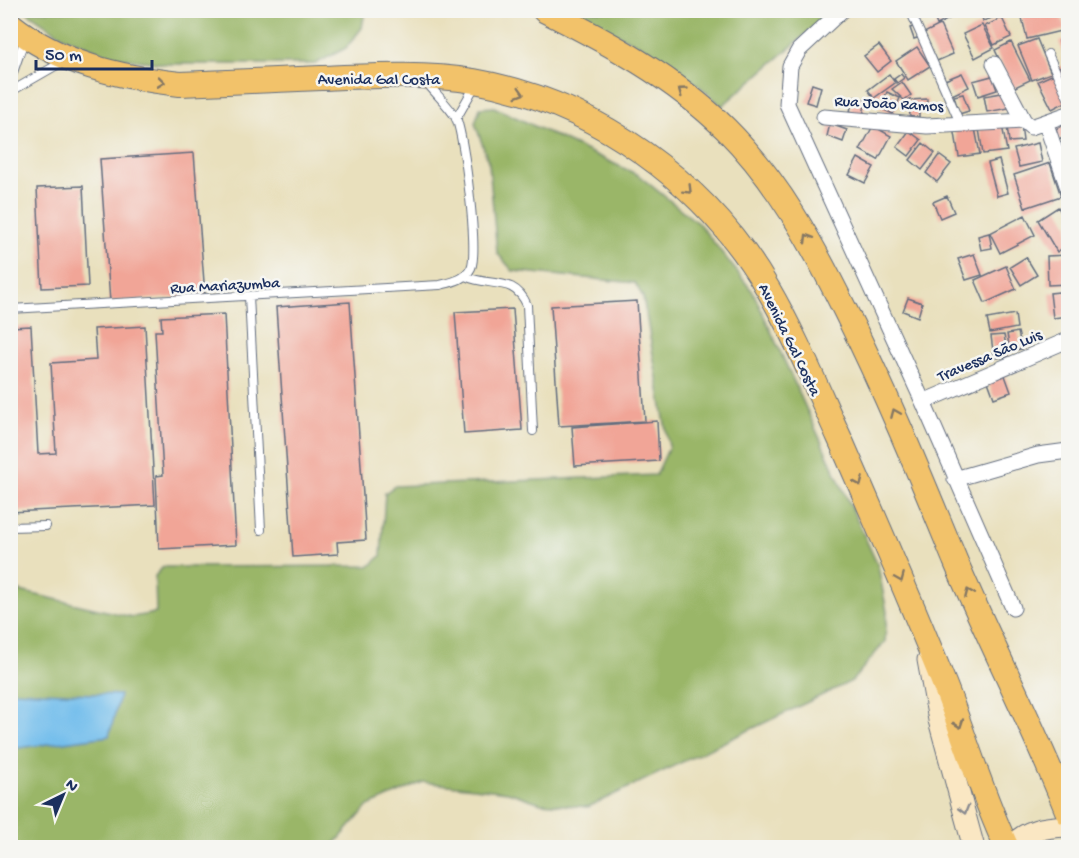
<svg xmlns="http://www.w3.org/2000/svg" width="1079" height="858" font-family="'Gochi Hand',sans-serif">
<style>
.forest{fill:#9ab668;stroke:#5a7263;stroke-width:1.5}
.water{fill:#73beec;stroke:#4776a5;stroke-width:1.5}
.building{fill:#f1a597}
.lines{fill:none;stroke-linecap:round;stroke-linejoin:round}
.lane-casing{stroke:#636d7f;stroke-width:10}
.street-casing{stroke:#636d7f;stroke-width:17}
.secondary-casing{stroke:#636d7f;stroke-width:23}
.primary-casing{stroke:#636d7f;stroke-width:26}
.lane{stroke:#fff;stroke-width:8}
.street{stroke:#fff;stroke-width:15}
.secondary{stroke:#fae7c3;stroke-width:21}
.primary{stroke:#f2c26a;stroke-width:24}
.oneway{stroke:#867864}
.oneway2{stroke:#8a8b90}
.labels{text-anchor:middle;stroke-width:5;stroke-linejoin:round;paint-order:stroke}
.street-label{font-size:16px;fill:#1b2f5e;stroke:#f6f6f2}
</style>
<rect width="100%" height="100%" fill="#f6f6f2"/>
<filter id="ink" filterUnits="userSpaceOnUse"><feTurbulence type="fractalNoise" baseFrequency=".0167" numOctaves="2"/><feDisplacementMap in="SourceGraphic" scale="12" xChannelSelector="R" yChannelSelector="G"/><feConvolveMatrix kernelMatrix="1 2 1 2 8 2 1 2 1" color-interpolation-filters="sRGB"/></filter>
<filter id="wash" filterUnits="userSpaceOnUse"><feTurbulence type="fractalNoise" baseFrequency=".008" numOctaves="4" result="noise"/><feDisplacementMap in="SourceGraphic" scale="24" xChannelSelector="R" yChannelSelector="G"/><feGaussianBlur stdDeviation="1.35" result="paint"/><feColorMatrix in="noise" values="0 0 0 0 0 0 0 0 0 0 0 0 0 0 0 0 0 1.4 0 .05"/><feComposite in="paint" operator="in"/></filter>
<g filter="url(#wash)">
<rect width="100%" height="100%" fill="#e9e0bd"/>
<path class="forest" d="M25,11H365L362,28L346,48L315,64H166L113,57L64,37Z
M569,11H833L722,106L698,85L649,50Z
M494,107L638,175L700,225L753,292L878,566L887,612L885,642L852,681L588,807L541,803L508,792L423,782L368,806L332,847L11,848V589L132,617L156,613L155,576L163,567L370,566L381,556L385,493L395,486L656,475L669,447L643,297L635,283L513,271L497,253L489,164L475,123L480,108Z"/>
<path class="water" d="M11,691L120,695L109,736L11,749Z"/>
<g id="blocks">
<path class="building" d="M931,10H948L951,18L937,25Z
M980,10H993L995,17L983,21Z
M1020,10H1060L1065,30L1027,39Z
M1002,18L1011,37L994,45L985,26Z
M940,25L953,54L937,61L924,33Z
M982,25L994,48L975,58L963,34Z
M916,26L920,37L914,39L910,28Z
M1037,39L1051,73L1032,80L1018,46Z
M1068,39V53L1063,54L1059,41Z
M1011,42L1030,80L1013,88L995,50Z
M879,45L891,61L877,72L864,56Z
M917,47L930,66L908,80L896,61Z
M1068,55V95L1057,68L1065,65L1062,57Z
M962,73L969,87L952,95L945,80Z
M889,74L895,83L874,98L868,90Z
M901,74L904,78L897,83L894,79Z
M1054,74L1068,101L1052,109L1038,81Z
M992,76L997,90L978,96L973,81Z
M902,82L911,95L904,100L892,89Z
M812,84L821,87L816,105L806,102Z
M887,92L900,98L893,114L880,108Z
M1006,92L1009,108L987,112L984,96Z
M963,94L969,111L959,114L954,96Z
M854,97L866,100L863,115L850,111Z
M927,99V105L919,106V117H910L909,100Z
M974,123L980,154L959,157L954,127Z
M830,124L847,130L843,142L827,136Z
M1002,125L1007,151L983,154L979,129Z
M1021,125L1023,141L1009,142L1007,126Z
M1063,125L1067,135L1057,140L1052,131Z
M873,126L891,136L878,160L860,150Z
M909,131L921,140L909,156L897,147Z
M923,143L935,153L922,170L910,160Z
M1038,143L1042,162L1019,167L1014,149Z
M194,153L205,295L110,302L100,159Z
M939,155L951,164L937,182L926,173Z
M858,158L874,167L865,183L849,175Z
M999,160L1008,193L997,196L988,163Z
M1050,163L1061,196L1025,208L1014,175Z
M83,186L88,286L42,288L37,188Z
M947,196L954,212L940,218L933,202Z
M1058,207L1068,225V245L1057,252L1038,220Z
M1025,215L1035,235L1000,253L990,233Z
M989,233L992,248L981,250L978,236Z
M974,254L982,275L966,280L958,259Z
M1068,255V284L1048,285L1047,256Z
M1026,257L1037,275L1021,285L1010,267Z
M1006,266L1016,289L985,303L975,280Z
M1068,291V316L1053,318L1050,293Z
M908,298L922,303L918,317L903,311Z
M637,301L645,421L559,426L551,306Z
M350,302L366,540L337,542L338,554L293,557L276,307Z
M513,309L522,430L464,434L455,312Z
M224,314L236,545L159,549L156,476L163,475L155,331H162L161,317Z
M1015,314L1017,328L990,333L987,319Z
M31,326L38,454L56,453L51,363L96,360L94,329L145,326L155,505L10,512V327Z
M1018,332L1022,349L1010,351L1007,334Z
M1004,335L1008,357L994,358L991,336Z
M1003,370L1011,392L994,398L986,376Z
M657,421L659,461L575,466L572,427Z"/>
</g>
</g>
<g filter="url(#ink)">
<use href="#blocks" fill-opacity="0" stroke="#636d7f" stroke-width="1.5"/>
<g class="lines">
<defs>
<path id="lane" d="M913,17L960,123
M1048,54L1068,98
M10,81L25,38
M10,92L64,61
M456,119L476,84
M465,276C490,288 514,275 527,305L533,431
M249,296L261,530
M10,309L440,285C452,282 465,280 471,268C479,252 464,135 456,118C449,106 436,94 427,83
M10,527L46,526"/>
<path id="street" d="M842,10L799,50L790,66L787,104L923,402L1013,608
M994,64L1024,121L1031,127L1068,114
M824,117L927,126L1024,121
M1046,124L1068,188
M923,402L1068,340
M955,479L1038,455L1068,451"/>
<path id="secondary" d="M928,660L939,720L974,848
M1009,848C1027,829 1044,827 1068,826"/>
<path id="primary" d="M544,10C610,43 673,77 726,129C778,181 813,245 845,310C886,392 920,475 955,560C991,645 1034,727 1068,813
M10,24C60,64 118,77 180,84C227,82 274,80 321,78C372,76 424,73 474,81C595,102 707,183 768,289C796,337 817,389 840,439C876,521 912,603 945,686C966,740 982,795 1007,848"/>
</defs>
<use href="#lane" class="lane-casing"/>
<use href="#street" class="street-casing"/>
<use href="#secondary" class="secondary-casing"/>
<use href="#primary" class="primary-casing"/>
<use href="#lane" class="lane"/>
<use href="#street" class="street"/>
<use href="#secondary" class="secondary"/>
<use href="#primary" class="primary"/>
</g>
<defs><path id="oneway-chevron" d="M-2-3.5L2.5 0L-2 3.5" fill="none" stroke-width="1.6" stroke-linecap="round" stroke-linejoin="round" transform="scale(1.5)"/></defs>
<g class="oneway">
<use href="#oneway-chevron" transform="translate(161 82) rotate(7)"/>
<use href="#oneway-chevron" transform="translate(682 91) rotate(-144)"/>
<use href="#oneway-chevron" transform="translate(520 93) rotate(17)"/>
<use href="#oneway-chevron" transform="translate(688 190) rotate(45)"/>
<use href="#oneway-chevron" transform="translate(808 238) rotate(-121)"/>
<use href="#oneway-chevron" transform="translate(895 413) rotate(-113)"/>
<use href="#oneway-chevron" transform="translate(859 482) rotate(66)"/>
<use href="#oneway-chevron" transform="translate(900 578) rotate(67)"/>
<use href="#oneway-chevron" transform="translate(969 593) rotate(-113)"/>
<use href="#oneway-chevron" transform="translate(959 724) rotate(71)"/>
</g>
<use class="oneway2" href="#oneway-chevron" transform="translate(964 810) rotate(74)"/>
</g>
<g class="labels">
<g class="street-label">
<text x="379" y="84">Avenida Gal Costa</text>
<text transform="translate(889 102) rotate(3)" y="6">Rua João Ramos</text>
<text transform="translate(225 284) rotate(-3)" y="6">Rua Mariazumba</text>
<text transform="translate(791 339) rotate(64)" y="6">Avenida Gal Costa</text>
<text transform="translate(989 354) rotate(-23)" y="6">Travessa São Luis</text>
</g>
</g>
<rect width="1079" height="858" fill="none" stroke="#f6f6f2" stroke-width="36"/>
<g transform="translate(63 795) rotate(43)" stroke="#f6f6f2" stroke-width="4.5" paint-order="stroke">
<path d="M0-4.5L10 22L0 15L-10 22Z" fill="#1b2f5e"/>
<text y="-9" font-size="16" font-weight="bold" text-anchor="middle" fill="#1b2f5e">N</text>
</g>
<path d="M36 60v9h116v-9" fill="none" stroke="#1b2f5e" stroke-width="3"/>
<text x="45" y="60" font-size="18" fill="#1b2f5e" stroke="#f6f6f2" stroke-width="4.5" paint-order="stroke">50 m</text>
</svg>
